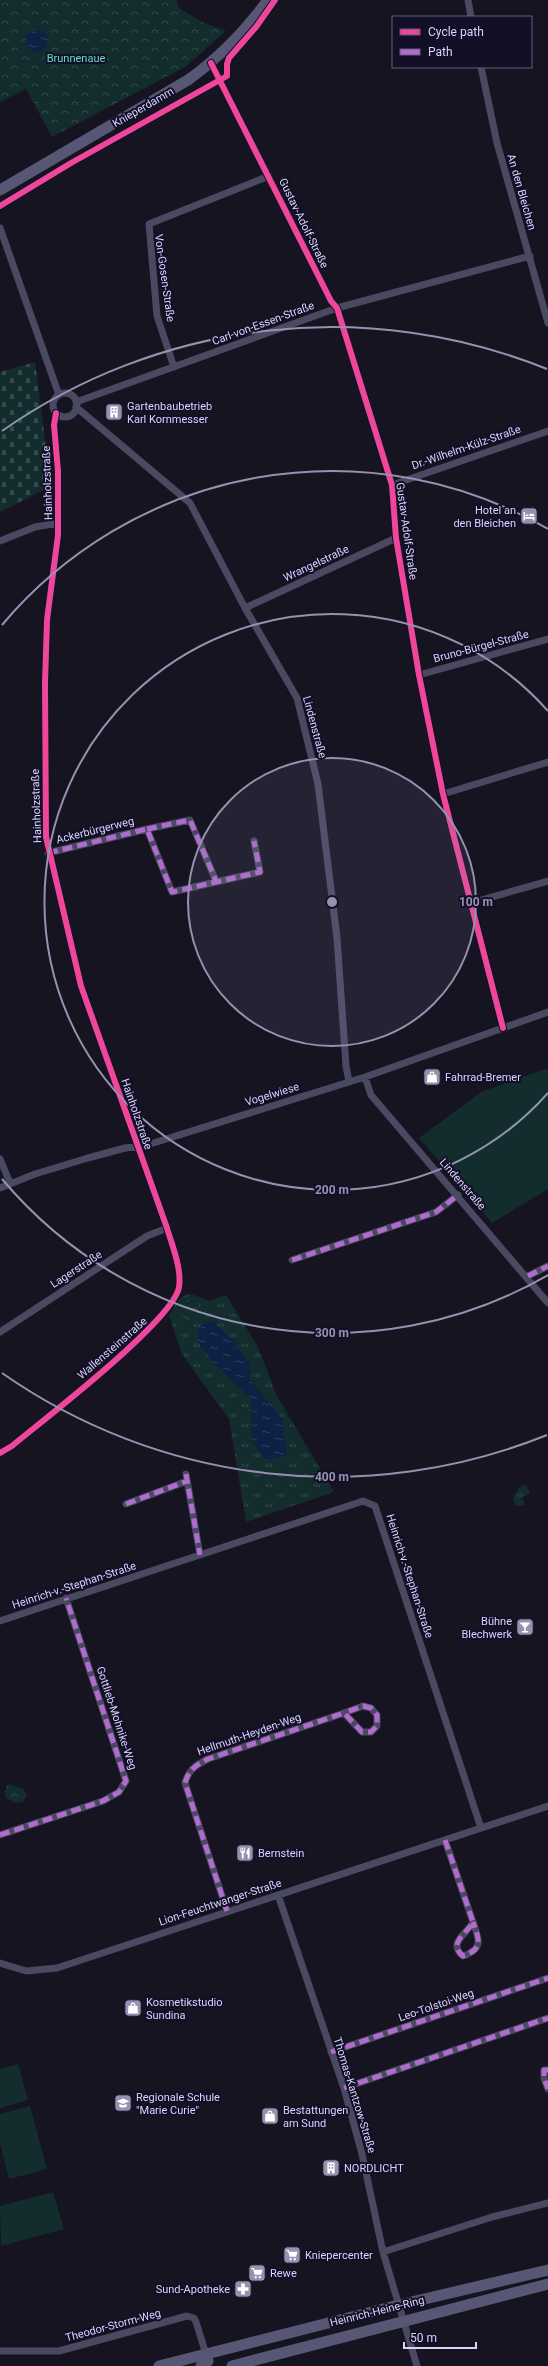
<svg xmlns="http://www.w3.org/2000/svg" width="548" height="2366" font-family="Roboto,sans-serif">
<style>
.grass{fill:url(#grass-tufts);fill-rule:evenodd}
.cemetery{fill:url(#cemetery-stones)}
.park{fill:url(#park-crowns)}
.garden{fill:#132c2d}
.water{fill:url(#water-ripples)}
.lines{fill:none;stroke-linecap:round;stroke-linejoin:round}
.minor{stroke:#4a4962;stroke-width:7}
.secondary{stroke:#575674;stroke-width:11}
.quiet{stroke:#b06ccc;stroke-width:5;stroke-dasharray:10 5;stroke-linecap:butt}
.cycleway-casing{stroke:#130f26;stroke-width:8}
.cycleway{stroke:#ed469a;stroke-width:6}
.ring{fill:none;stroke:#9591b1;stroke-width:2}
.labels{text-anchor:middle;stroke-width:4;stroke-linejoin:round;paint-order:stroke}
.park-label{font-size:11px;fill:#5fe0c0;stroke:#130f26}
.street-label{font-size:11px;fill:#d9d4ff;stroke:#130f26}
.poi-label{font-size:11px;fill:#d9d4ff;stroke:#130f26;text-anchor:start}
.centre{fill:#9591b1;stroke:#130f26;stroke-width:2}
.ring-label{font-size:12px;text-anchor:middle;font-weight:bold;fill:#9591b1;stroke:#130f26;stroke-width:4;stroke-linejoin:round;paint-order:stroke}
</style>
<defs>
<pattern id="grass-tufts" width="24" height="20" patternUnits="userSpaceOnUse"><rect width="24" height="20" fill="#132c2d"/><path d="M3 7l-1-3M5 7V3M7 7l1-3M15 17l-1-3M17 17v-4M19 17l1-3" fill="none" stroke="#354a4c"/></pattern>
<pattern id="cemetery-stones" width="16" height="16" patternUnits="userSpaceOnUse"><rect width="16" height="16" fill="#132c2d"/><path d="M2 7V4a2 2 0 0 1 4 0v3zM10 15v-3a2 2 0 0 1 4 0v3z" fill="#354a4c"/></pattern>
<pattern id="park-crowns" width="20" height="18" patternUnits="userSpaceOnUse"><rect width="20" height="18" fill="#132c2d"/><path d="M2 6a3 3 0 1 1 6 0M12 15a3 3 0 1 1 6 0" fill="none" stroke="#354a4c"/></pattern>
<pattern id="water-ripples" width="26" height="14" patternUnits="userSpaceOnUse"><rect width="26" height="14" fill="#0d2144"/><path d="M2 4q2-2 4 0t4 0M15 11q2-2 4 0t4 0" fill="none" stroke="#304060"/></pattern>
</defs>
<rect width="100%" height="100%" fill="#161421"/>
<path class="grass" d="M191,1294L210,1301L226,1295L258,1347L277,1396L334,1492L246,1522L229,1419L182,1354L169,1316C175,1306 178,1295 191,1294ZM198,1342L249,1364L250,1380L262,1397L287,1455L266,1461L252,1440L251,1398L214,1363Z
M526,1484L530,1494L522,1497L525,1505L516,1506L513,1498L519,1488Z"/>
<path class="cemetery" d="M35,362L51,486L0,512V372Z"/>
<path class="park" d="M0,0H177L179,8L204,23L226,31L185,67L52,137L26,89L0,102Z
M192,1296L204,1314L189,1325L177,1308Z
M8,1784L23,1789L27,1795L23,1802L15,1803L6,1798L5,1791Z"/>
<path class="garden" d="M548,1068V1189L492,1223L419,1138L481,1092Z
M18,2064L28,2100L0,2108V2069Z
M30,2106L47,2169L9,2179L0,2144V2114Z
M53,2192L64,2229L1,2246L0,2206Z"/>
<path class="water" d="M26 41a11 11 0 1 1 22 0a11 11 0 1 1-22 0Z
M212,1321L234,1341L249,1364L250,1380L282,1419L287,1455L266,1461L252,1440L251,1398L214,1363L198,1342L199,1331L203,1323Z"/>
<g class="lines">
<path class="minor" d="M468,0L471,17
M211,63L331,301L337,308L392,485L396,538L419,675L443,794L503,1028
M481,67L497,143L548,323
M0,228L59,395
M174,367L157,316L149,224L269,176
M53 405a12 12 0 1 1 24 0a12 12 0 1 1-24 0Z
M76,402L337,308L530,256
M76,407L190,503L245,608L297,698L318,784L337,938L346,1066L349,1082
M392,485L548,431
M0,541L35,527L58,523
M245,608L396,538
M419,675L548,639
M443,794L548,762
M147,829L190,820L216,881
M48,853L147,829L172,892L260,872L254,841
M471,903L548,881
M365,1077L371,1095L548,1303
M0,1159L10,1183
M0,1188L35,1174L88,1158L125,1148L147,1145L365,1077L548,1012
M292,1260L436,1212L458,1195
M528,1276L548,1266
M0,1332L147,1236L167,1228
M0,1453L12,1446C43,1420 174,1320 179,1287C182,1269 172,1245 167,1228L81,986L46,837L45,683L47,620L58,535V471L54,425L56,413
M186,1474L200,1555
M126,1504L187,1481
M0,1621L363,1501L375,1506L481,1828
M0,1835L103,1801L119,1792L126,1781L66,1598
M445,1840L473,1922C467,1934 447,1943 463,1956C484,1949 479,1939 473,1922
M278,1895L344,2088L362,2154L383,2252L417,2366
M227,1911L185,1783C189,1769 196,1765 208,1759L344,1713L362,1732H371L377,1726V1715L371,1708L363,1706L344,1713
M0,1963L26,1971L57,1968L548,1806
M331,2052L548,1978
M548,2070H544V2078L548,2089
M344,2088L548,2018
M383,2252L492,2217L548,2203
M0,2351H59L187,2316L194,2318L196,2322L206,2354"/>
<path class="secondary" d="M0,190L188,80C219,58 245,31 268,0
M159,2366L399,2305L548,2270
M201,2366L208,2361L206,2354
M232,2366L548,2284"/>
<path class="quiet" d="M147,829L190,820L216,881
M48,853L147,829L172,892L260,872L254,841
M292,1260L436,1212L458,1195
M528,1276L548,1266
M186,1474L200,1555
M126,1504L187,1481
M0,1835L103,1801L119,1792L126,1781L66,1598
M445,1840L473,1922C467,1934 447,1943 463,1956C484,1949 479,1939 473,1922
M227,1911L185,1783C189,1769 196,1765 208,1759L344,1713L362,1732H371L377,1726V1715L371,1708L363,1706L344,1713
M331,2052L548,1978
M548,2070H544V2078L548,2089
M344,2088L548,2018"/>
<defs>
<path id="cycleway" d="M211,63L331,301L337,308L392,485L396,538L419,675L443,794L503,1028
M0,206L71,163L227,76V64L229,58L256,27L275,0
M0,1453L12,1446C43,1420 174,1320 179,1287C182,1269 172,1245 167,1228L81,986L46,837L45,683L47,620L58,535V471L54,425L56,413"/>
</defs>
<use href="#cycleway" class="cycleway-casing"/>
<use href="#cycleway" class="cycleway"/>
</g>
<circle cx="332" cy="902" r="144" fill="#9591b1" fill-opacity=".12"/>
<g class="ring">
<circle cx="332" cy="902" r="144"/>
<path d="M548 1093A288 288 0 1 1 548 711"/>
<path d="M548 1275A431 431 0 0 1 2 1179M2 625A431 431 0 0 1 548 529"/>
<path d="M547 1435A575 575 0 0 1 2 1373M2 431A575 575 0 0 1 547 369"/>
</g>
<defs>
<symbol id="building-square" viewBox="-11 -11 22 22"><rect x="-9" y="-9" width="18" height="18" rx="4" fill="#9591b1" stroke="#130f26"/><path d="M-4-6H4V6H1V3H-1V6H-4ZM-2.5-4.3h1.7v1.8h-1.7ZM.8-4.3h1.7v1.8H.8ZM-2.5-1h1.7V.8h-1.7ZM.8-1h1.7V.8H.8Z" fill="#fff"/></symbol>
<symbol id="hotel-square" viewBox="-11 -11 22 22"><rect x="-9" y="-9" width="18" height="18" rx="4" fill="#9591b1" stroke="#130f26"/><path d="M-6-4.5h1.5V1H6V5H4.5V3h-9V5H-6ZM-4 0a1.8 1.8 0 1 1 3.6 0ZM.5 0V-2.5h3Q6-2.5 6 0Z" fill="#fff"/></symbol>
<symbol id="shop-square" viewBox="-11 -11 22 22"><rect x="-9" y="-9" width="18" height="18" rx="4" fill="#9591b1" stroke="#130f26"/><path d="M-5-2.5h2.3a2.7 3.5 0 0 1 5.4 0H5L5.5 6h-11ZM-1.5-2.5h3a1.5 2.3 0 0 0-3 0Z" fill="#fff"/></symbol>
<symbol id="bar-square" viewBox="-11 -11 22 22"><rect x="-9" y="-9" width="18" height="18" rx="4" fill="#9591b1" stroke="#130f26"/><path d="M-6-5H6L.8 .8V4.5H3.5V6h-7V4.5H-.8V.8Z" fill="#fff"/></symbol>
<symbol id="restaurant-square" viewBox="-11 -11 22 22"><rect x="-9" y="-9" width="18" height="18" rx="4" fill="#9591b1" stroke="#130f26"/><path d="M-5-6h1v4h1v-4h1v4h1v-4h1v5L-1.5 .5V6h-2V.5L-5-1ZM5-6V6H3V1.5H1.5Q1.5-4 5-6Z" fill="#fff"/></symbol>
<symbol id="school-square" viewBox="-11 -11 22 22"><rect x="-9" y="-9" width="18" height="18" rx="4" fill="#9591b1" stroke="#130f26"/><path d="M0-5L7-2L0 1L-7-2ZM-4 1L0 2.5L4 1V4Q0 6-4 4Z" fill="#fff"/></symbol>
<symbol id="supermarket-square" viewBox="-11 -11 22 22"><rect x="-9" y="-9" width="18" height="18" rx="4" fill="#9591b1" stroke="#130f26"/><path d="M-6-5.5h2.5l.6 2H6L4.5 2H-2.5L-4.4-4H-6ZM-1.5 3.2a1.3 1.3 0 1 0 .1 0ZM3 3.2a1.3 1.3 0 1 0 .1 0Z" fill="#fff"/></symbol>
<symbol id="pharmacy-square" viewBox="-11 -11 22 22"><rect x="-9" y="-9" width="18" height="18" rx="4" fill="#9591b1" stroke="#130f26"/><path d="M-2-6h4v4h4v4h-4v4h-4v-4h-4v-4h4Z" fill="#fff"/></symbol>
</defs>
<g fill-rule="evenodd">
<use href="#building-square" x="104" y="402" width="20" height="20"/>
<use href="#hotel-square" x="519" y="506" width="20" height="20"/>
<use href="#shop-square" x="422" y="1067" width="20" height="20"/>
<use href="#bar-square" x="515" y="1617" width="20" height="20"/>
<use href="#restaurant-square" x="235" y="1843" width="20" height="20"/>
<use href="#shop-square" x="123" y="1998" width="20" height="20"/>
<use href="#school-square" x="113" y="2093" width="20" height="20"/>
<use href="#shop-square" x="260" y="2106" width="20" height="20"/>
<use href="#building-square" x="321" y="2158" width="20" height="20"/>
<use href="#supermarket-square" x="282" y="2245" width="20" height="20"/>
<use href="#supermarket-square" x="247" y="2263" width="20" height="20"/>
<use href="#pharmacy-square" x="233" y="2279" width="20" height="20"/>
</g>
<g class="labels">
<g class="park-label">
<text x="76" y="62">Brunnenaue</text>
</g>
<g class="street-label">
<text transform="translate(143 107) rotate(-30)" y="4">Knieperdamm</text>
<text transform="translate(522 192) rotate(74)" y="4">An den Bleichen</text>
<text transform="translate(304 223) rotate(64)" y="4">Gustav-Adolf-Straße</text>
<text transform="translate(165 278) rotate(82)" y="4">Von-Gosen-Straße</text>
<text transform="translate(263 323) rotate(-20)" y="4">Carl-von-Essen-Straße</text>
<text transform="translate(466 447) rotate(-19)" y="4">Dr.-Wilhelm-Külz-Straße</text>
<text transform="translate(47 483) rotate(-92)" y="4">Hainholzstraße</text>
<text transform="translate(407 531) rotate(82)" y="4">Gustav-Adolf-Straße</text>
<text transform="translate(316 563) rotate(-25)" y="4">Wrangelstraße</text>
<text transform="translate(481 646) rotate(-15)" y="4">Bruno-Bürgel-Straße</text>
<text transform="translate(315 727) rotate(75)" y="4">Lindenstraße</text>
<text transform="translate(36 806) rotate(-92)" y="4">Hainholzstraße</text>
<text transform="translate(95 830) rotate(-14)" y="4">Ackerbürgerweg</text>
<text transform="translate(272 1094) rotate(-17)" y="4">Vogelwiese</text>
<text transform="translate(137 1114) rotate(71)" y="4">Hainholzstraße</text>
<text transform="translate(463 1184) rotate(49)" y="4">Lindenstraße</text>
<text transform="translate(76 1269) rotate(-33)" y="4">Lagerstraße</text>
<text transform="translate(112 1348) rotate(-41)" y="4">Wallensteinstraße</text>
<text transform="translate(410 1576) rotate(72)" y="4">Heinrich-v.-Stephan-Straße</text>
<text transform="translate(74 1585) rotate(-18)" y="4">Heinrich-v.-Stephan-Straße</text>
<text transform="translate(117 1718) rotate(72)" y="4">Gottlieb-Mohnike-Weg</text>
<text transform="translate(249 1734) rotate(-19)" y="4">Hellmuth-Heyden-Weg</text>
<text transform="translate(220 1902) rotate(-18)" y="4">Lion-Feuchtwanger-Straße</text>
<text transform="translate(436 2005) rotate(-19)" y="4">Leo-Tolstoi-Weg</text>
<text transform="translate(355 2095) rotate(73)" y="4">Thomas-Kantzow-Straße</text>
<text transform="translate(377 2311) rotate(-14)" y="4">Heinrich-Heine-Ring</text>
<text transform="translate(113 2325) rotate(-15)" y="4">Theodor-Storm-Weg</text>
</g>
<g class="poi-label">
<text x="127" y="410">Gartenbaubetrieb<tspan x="127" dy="13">Karl Kornmesser</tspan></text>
<text x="516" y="514" text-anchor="end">Hotel an<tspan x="516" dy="13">den Bleichen</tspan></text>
<text x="445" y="1081">Fahrrad-Bremer</text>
<text x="512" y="1625" text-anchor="end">Bühne<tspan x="512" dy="13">Blechwerk</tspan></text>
<text x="258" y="1857">Bernstein</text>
<text x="146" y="2006">Kosmetikstudio<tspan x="146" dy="13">Sundina</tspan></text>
<text x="136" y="2101">Regionale Schule<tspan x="136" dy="13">"Marie Curie"</tspan></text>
<text x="283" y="2114">Bestattungen<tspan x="283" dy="13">am Sund</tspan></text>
<text x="344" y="2172">NORDLICHT</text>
<text x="305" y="2259">Kniepercenter</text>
<text x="270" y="2277">Rewe</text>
<text x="230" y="2293" text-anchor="end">Sund-Apotheke</text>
</g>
</g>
<circle cx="332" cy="902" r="6" class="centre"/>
<g class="ring-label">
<text x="476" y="906">100 m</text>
<text x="332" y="1194">200 m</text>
<text x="332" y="1337">300 m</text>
<text x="332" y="1481">400 m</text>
</g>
<rect x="392" y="16" width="140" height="52" fill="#130f26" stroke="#625e7d"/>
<rect x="400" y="29" width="20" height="6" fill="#ed469a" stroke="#625e7d"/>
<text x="428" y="36" font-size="12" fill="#d9d4ff">Cycle path</text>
<rect x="400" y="49" width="20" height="6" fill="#b06ccc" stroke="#625e7d"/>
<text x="428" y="56" font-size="12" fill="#d9d4ff">Path</text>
<path d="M404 2342v6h72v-6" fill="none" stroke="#d9d4ff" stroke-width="2"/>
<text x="410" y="2342" font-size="12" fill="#d9d4ff" stroke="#130f26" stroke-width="3" paint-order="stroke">50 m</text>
</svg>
